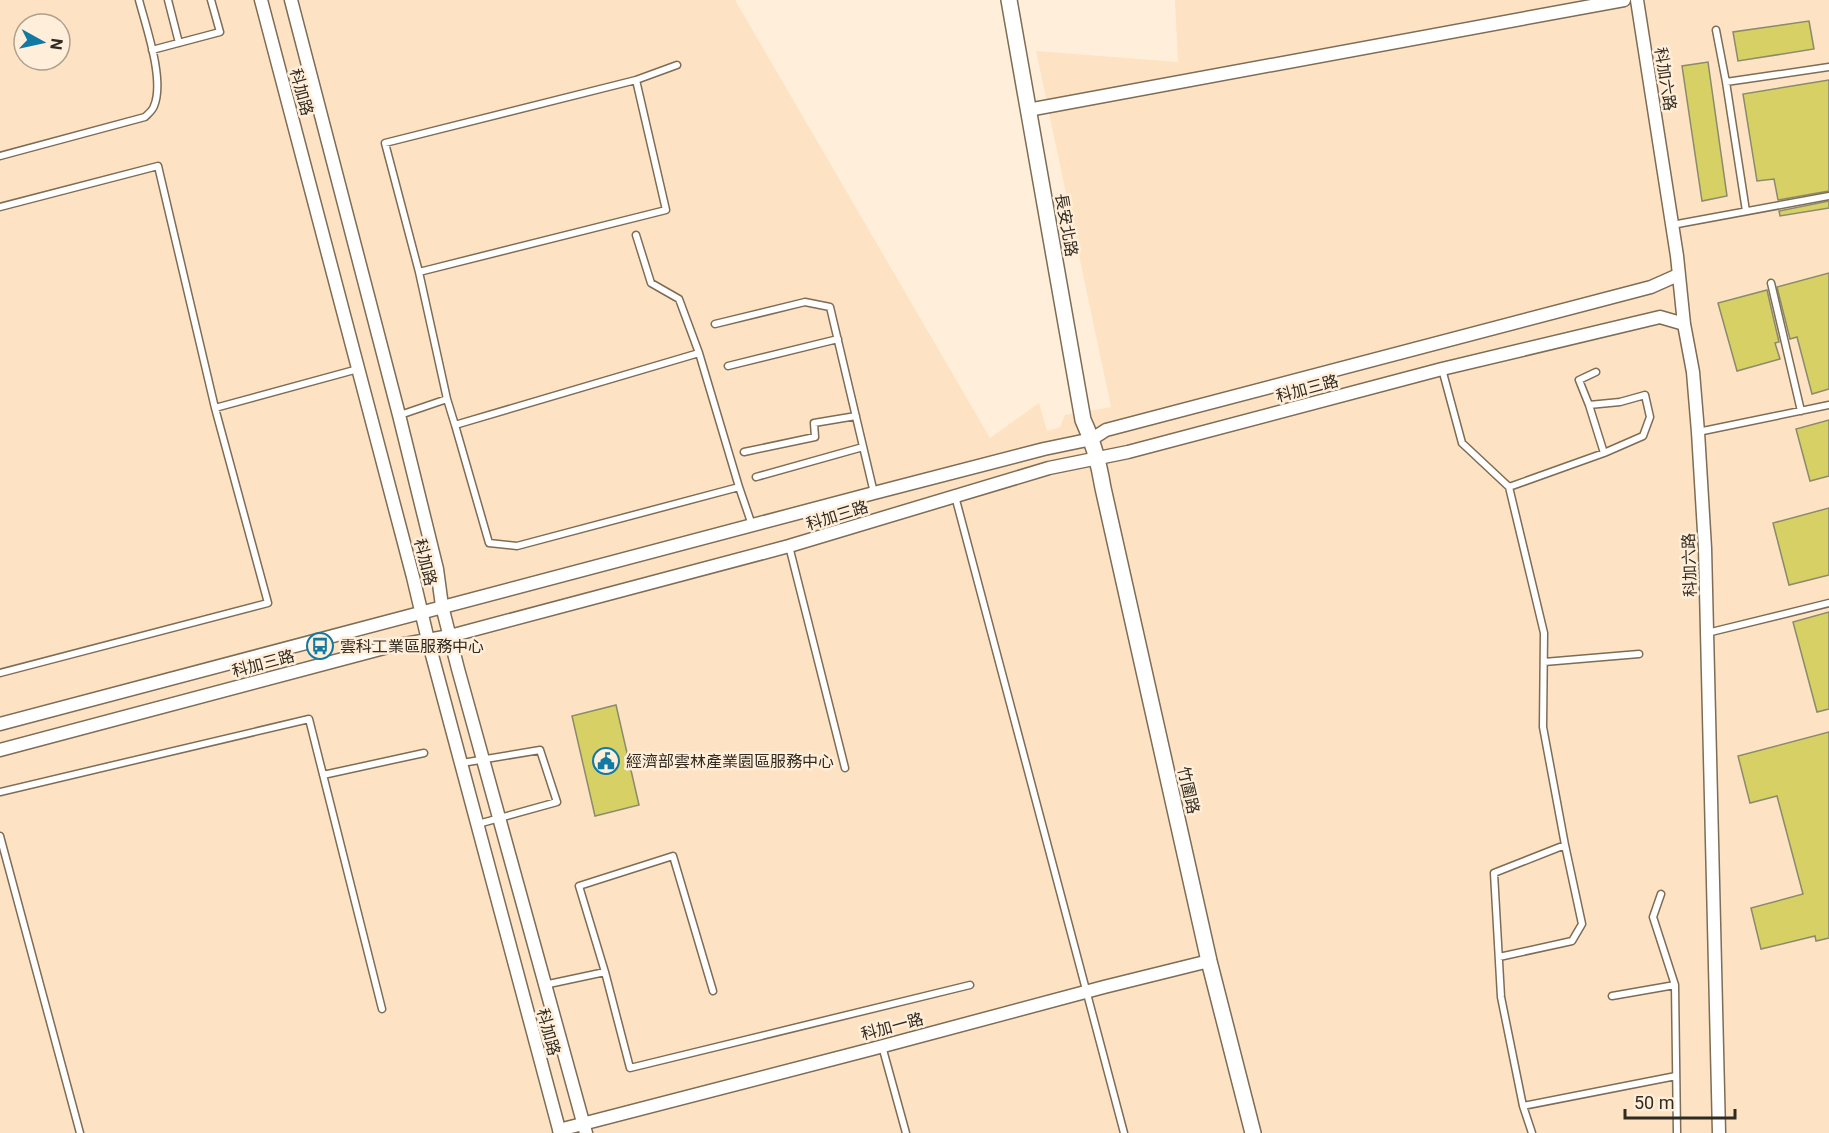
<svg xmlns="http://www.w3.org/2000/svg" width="1829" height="1133" font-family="Roboto,'Noto Sans TC',sans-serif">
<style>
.built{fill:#fde3c3;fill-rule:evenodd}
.building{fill:#d7d065;stroke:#8b8a6d;stroke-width:1.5}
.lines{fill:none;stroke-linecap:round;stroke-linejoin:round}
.service-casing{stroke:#7e6c55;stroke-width:9}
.minor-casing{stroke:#7e6c55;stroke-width:15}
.tertiary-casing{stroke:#7e6c55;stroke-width:18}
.service{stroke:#fff;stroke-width:6}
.minor{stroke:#fff;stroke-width:12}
.tertiary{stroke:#fff;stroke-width:15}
.labels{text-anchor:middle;stroke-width:5;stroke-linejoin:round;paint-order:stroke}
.street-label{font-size:16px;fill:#312a20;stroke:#ffeed9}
.poi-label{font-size:16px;fill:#312a20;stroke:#ffeed9;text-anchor:start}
</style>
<rect width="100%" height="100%" fill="#ffeed9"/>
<path class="built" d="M0,0H735L990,438L1039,403L1047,431L1060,427L1065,415L1111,407L1036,51L1178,62L1175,0H1829V1133H0ZM24,24H60V60H24Z"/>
<path class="building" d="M1809,21L1814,49L1738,61L1733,32Z
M1708,62L1727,196L1702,201L1682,66Z
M1829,80V191L1778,200L1774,179L1757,181L1743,94Z
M1829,201V208L1780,216L1779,211Z
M1829,273V389L1812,394L1797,337L1790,339L1777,287Z
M1767,290L1779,342L1775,343L1780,359L1737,371L1718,303Z
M1829,420V476L1810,481L1796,429Z
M1829,508V575L1789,585L1773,523Z
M1829,612V709L1817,712L1793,622Z
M616,705L639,805L595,816L572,716Z
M1829,732V938L1816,941L1815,936L1761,949L1751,908L1803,894L1777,796L1750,803L1738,756Z"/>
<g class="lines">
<defs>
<path id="service" d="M168,0L179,43
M1716,30L1726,82L1746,211
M152,50L220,32L211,0
M636,80L677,65
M1726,82L1829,67
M0,156L145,117C148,114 153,110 154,106C165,80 146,27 139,0
M0,207L158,166L215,408L268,603L0,673
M1672,225L1829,196
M636,235L651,283L679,299L699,353L455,425L489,543L517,546L739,487L752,525
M1771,283L1801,411
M715,324L805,302L830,307L874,493
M699,353L739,487
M728,366L838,339
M1442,369L1462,443L1509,487L1544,633L1543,727L1565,845L1494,873L1501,997L1523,1106L1532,1133
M1596,372L1579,380L1589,405L1604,453
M447,399L455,425
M215,408L358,369
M400,415L447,399L419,272L385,143L636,80L666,210L419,272
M1698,432L1829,405
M744,452L815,437L814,423L856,416
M756,477L863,447
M1509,487L1604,453L1643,436L1650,417L1645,395L1620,402L1589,405
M955,496L1124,1133
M789,546L845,768
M1707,633L1829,603
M1544,662L1639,654
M462,763L540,750L557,802L478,824
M323,775L424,753
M0,792L309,719L382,1009
M0,836L80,1133
M1661,894L1653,917L1675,985L1677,1133
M1499,957L1572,941L1582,924L1565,845
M605,972L630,1068L970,985
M544,985L605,972L579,886L673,856L713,991
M1612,996L1675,985
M882,1046L906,1133
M1523,1106L1676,1076"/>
<path id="minor" d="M261,0L413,577L428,640L560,1133
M291,0L399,415L437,569L442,606L458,669L586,1133
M1637,0L1677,256L1684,324L1693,372L1698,432L1705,548L1719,1133
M1028,110L1624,0
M0,724L874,493L1044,449L1092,439L1106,430L1651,287L1678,275
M0,750L388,647L450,636L789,546L1049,468L1128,452L1442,369L1660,317L1684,324
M559,1130L872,1049L1104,987L1209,961"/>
<path id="tertiary" d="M1009,0L1083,420C1094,443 1099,464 1103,488L1209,961L1253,1133"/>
</defs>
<use href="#service" class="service-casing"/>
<use href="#minor" class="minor-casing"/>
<use href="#tertiary" class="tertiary-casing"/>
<use href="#service" class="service"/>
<use href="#minor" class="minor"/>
<use href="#tertiary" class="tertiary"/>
</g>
<defs>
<symbol id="bus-ring" viewBox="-11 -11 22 22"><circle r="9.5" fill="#ffeed9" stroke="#1079a4" stroke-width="1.5"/><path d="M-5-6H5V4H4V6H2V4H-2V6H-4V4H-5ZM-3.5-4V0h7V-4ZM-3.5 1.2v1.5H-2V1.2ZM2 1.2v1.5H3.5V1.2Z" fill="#1079a4"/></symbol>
<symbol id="civic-ring" viewBox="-11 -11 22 22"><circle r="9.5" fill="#ffeed9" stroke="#1079a4" stroke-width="1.5"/><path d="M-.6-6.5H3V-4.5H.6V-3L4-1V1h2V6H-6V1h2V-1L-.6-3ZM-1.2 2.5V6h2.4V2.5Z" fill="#1079a4"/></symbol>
</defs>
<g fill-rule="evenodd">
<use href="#bus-ring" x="305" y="631" width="30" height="30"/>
<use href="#civic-ring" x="591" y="746" width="30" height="30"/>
</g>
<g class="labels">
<g class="street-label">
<text transform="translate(1666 79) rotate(81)" y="6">科加六路</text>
<text transform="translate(302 92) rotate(75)" y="6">科加路</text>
<text transform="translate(1067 225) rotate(80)" y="6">長安北路</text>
<text transform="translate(1307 388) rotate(-15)" y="6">科加三路</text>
<text transform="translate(837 515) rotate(-17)" y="6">科加三路</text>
<text transform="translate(426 562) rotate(76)" y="6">科加路</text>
<text transform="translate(1689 565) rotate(-92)" y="6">科加六路</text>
<text transform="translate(263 663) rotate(-15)" y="6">科加三路</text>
<text transform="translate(1189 790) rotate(77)" y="6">竹圍路</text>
<text transform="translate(892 1026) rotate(-15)" y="6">科加一路</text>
<text transform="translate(549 1032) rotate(75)" y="6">科加路</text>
</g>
<g class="poi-label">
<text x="340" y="652">雲科工業區服務中心</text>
<text x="626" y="767">經濟部雲林產業園區服務中心</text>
</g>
</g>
<g transform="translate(42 42) rotate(98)"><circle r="28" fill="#ffeed9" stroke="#ada08f" stroke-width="1.5"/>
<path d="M0-4.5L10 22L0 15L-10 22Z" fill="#1079a4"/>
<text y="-9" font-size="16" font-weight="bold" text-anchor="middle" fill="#312a20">N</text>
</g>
<path d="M1625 1109v9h110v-9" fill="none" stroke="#312a20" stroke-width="3"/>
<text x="1634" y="1109" font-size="18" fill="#312a20" stroke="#ffeed9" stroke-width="4.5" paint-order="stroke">50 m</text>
</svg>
